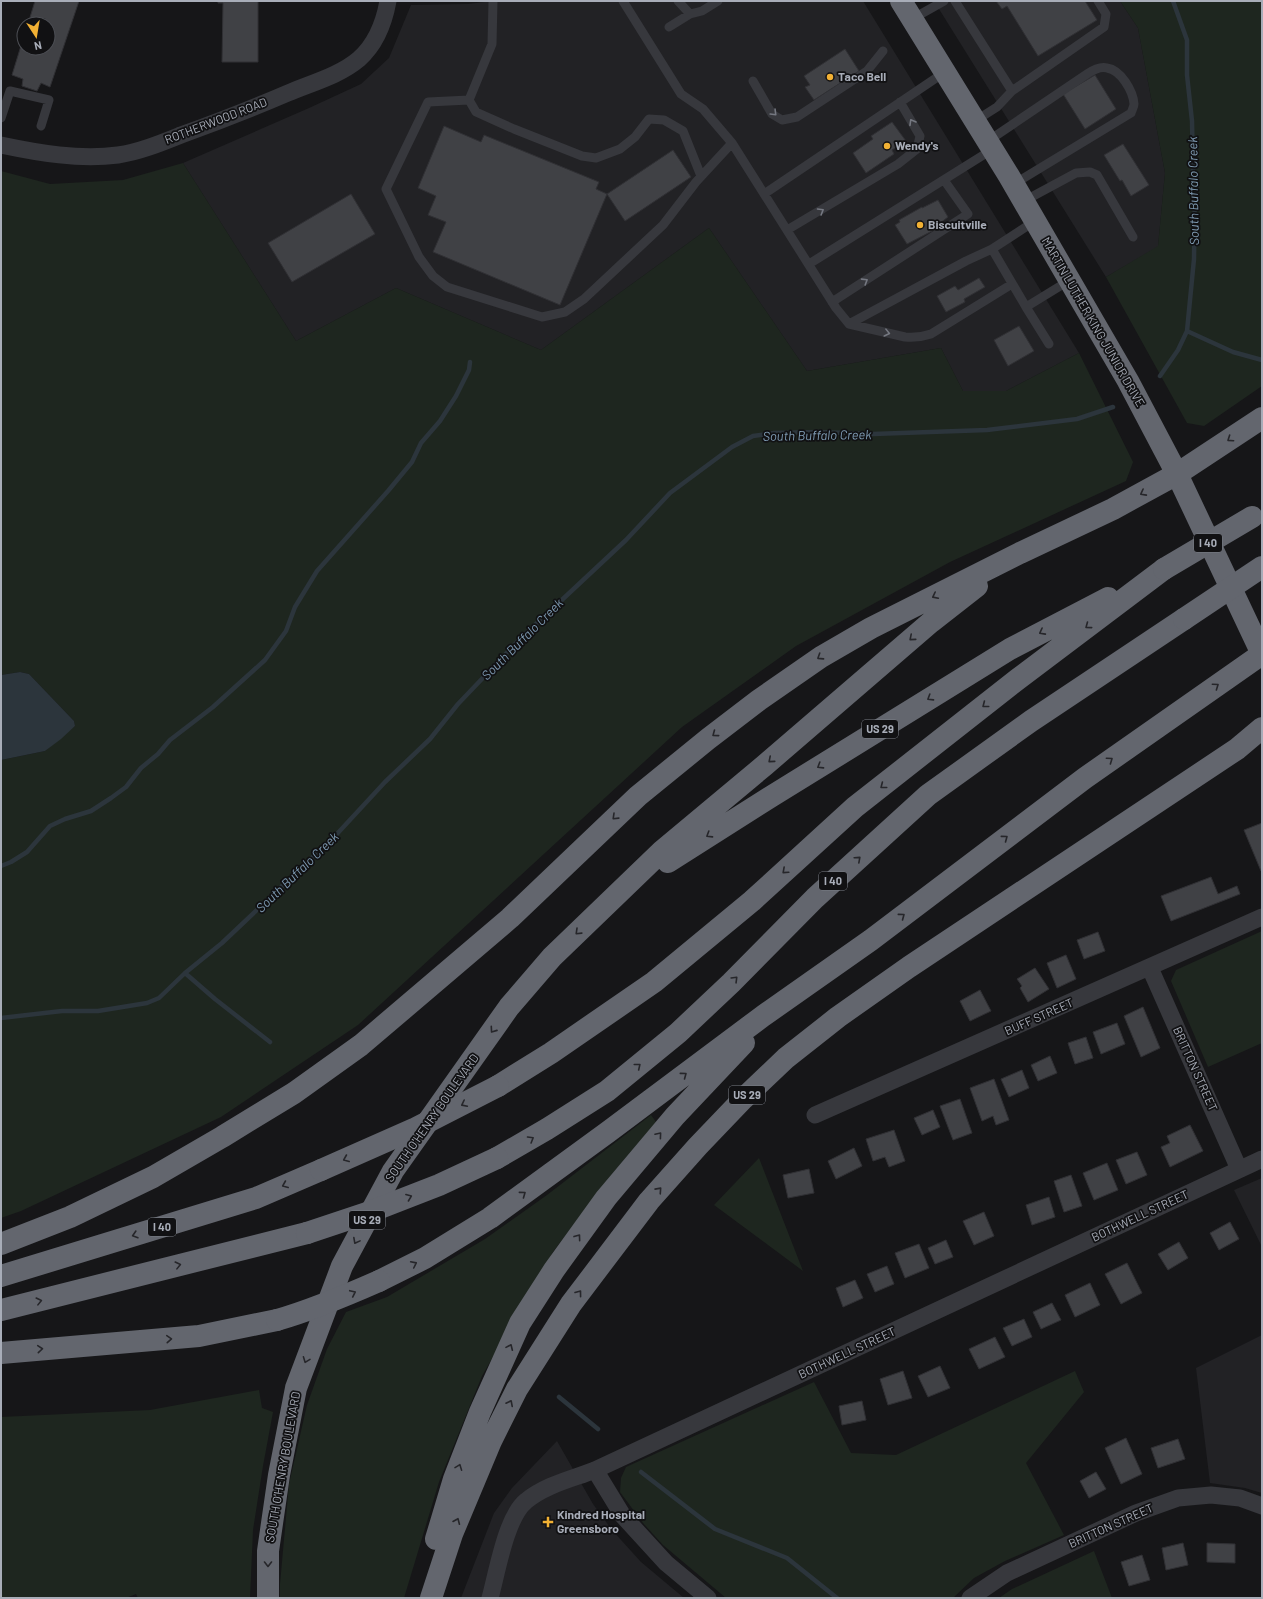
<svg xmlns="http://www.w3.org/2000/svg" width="1263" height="1599" font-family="Barlow,sans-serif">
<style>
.built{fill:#222225}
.green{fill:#1e261f}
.water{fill:#2c353c}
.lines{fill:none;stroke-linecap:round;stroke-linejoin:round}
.stream{stroke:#2c353c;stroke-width:4.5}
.building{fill:#404145;stroke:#303034}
.lane{stroke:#37383d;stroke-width:9}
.street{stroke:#37383d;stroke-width:17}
.highway{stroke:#63666e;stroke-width:22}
.highway-bridge{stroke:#63666e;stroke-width:22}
.oneway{stroke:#757881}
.oneway2{stroke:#26262a}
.poi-dot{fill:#f2b134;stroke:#111113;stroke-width:1.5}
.labels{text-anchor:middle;stroke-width:3.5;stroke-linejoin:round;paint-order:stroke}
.shield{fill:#111113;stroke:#7b7e86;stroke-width:1}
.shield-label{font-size:11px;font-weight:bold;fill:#a8adb8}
.poi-label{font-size:12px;font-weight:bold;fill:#a8adb8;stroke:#111113;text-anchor:start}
.street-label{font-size:12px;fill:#a8adb8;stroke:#111113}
.water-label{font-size:13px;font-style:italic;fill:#7f9bb3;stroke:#111113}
</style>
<rect width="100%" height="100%" fill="#161618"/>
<path class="built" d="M493,1H863L1079,353L1006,391H963L941,348L807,371L709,228L541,350L396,288L296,341L183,163L309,108L361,84L389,58L411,5L468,4Z
M934,1H1120L1138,28L1165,173L1158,247L1106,277Z
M1262,1178V1247L1234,1190Z
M1262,1335V1493L1245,1488L1210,1483L1196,1368Z
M557,1441L593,1504L612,1530L641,1562L684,1598H461L494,1513L512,1488Z"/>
<path class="green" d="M1120,1H1262V386L1204,426L1187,423L1106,277L1158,246L1165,173L1138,28Z
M183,163L296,341L396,288L541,350L709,228L807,371L941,348L963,391H1006L1079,353L1133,462L1126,481L950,562L796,646L682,727L358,1025L221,1117L21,1211L1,1218V760L45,751L75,726L74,721L29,674L20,672L1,675V171L50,184L123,180Z
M1262,931V1043L1208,1067L1171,981L1176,970Z
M651,1115L656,1122L608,1179L553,1252L482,1376L439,1482L404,1598H280V1584L289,1484L307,1405L327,1349L346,1312L387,1297L485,1239L547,1195Z
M759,1158L803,1271L714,1205Z
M1075,1371L1084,1392L1026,1463L1064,1535L1005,1561L974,1578L953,1598H726L663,1545L643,1523L620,1492L621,1478L626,1467L814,1382L851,1453L896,1455Z
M259,1390L262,1408L273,1412L263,1466L253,1530L250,1598H138L136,1594L126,1598H1V1417L150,1410Z
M1094,1551L1112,1598H999L1012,1589Z"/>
<path class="water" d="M20,672L29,674L74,721L75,726L61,739L45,751L1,760V675Z"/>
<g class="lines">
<path class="stream" d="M1187,331L1233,352L1262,360
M1160,376L1178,350L1187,331L1194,259L1195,187L1193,170L1192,121L1187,75V40L1173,1
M1,866L11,862L27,852L50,826L65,819L91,811L111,798L126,787L141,768L158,754L170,740L213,707L265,660L286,631L295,607L317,571L388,491L412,462L421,443L440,421L456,396L469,370L470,362
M185,973L215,999L270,1042
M1,1018L62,1011H98L147,1003L159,998L185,973L222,943L336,835L385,782L430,739L458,704L519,640L626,540L670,493L732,447L753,436L774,433L819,432L873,434L987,430L1077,419L1113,407
M559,1397L598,1429
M641,1472L715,1529L787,1558L837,1598"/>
</g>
<path class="building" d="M35,1H79L50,87L41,83L37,91L22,86L23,79L12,75L24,36V48H48V24H28Z
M218,1H258V62H222L223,3H218Z
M996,1H1085L1097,20L1038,56L1007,6L1002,9Z
M845,49L859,71L814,100L805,87L810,85L804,76Z
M1095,75L1116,109L1085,129L1063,94Z
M892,122L906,141L892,150L894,154L866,173L853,153L873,139L871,136Z
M444,126L481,142L484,135L599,182L596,189L607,194L560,305L433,252L446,222L428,215L436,196L418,188Z
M1123,144L1149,185L1131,196L1122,180L1120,181L1104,155Z
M673,150L691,177L625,221L607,194Z
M351,194L375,234L292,282L268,243Z
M938,200L948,217L935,227L936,229L907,244L895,225L900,222L899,220L922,207V208Z
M979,278L985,287L964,299L965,302L946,312L937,296L955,286L958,290Z
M1019,326L1034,351L1008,366L994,340Z
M1262,823V871H1261L1244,830Z
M1211,877L1218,894L1237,886L1240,894L1171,921L1161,896Z
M1098,932L1105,951L1084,959L1077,940Z
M1066,955L1076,979L1057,988L1047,963Z
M1035,968L1049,989L1028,1002L1020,988L1022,986L1017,979Z
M980,990L991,1011L970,1021L960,1001Z
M1143,1007L1160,1048L1141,1057L1124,1016Z
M1117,1023L1125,1044L1101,1054L1093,1032Z
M1086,1037L1093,1058L1075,1064L1068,1043Z
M1050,1056L1057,1073L1038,1081L1031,1065Z
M1022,1070L1029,1088L1009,1097L1001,1079Z
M994,1079L1009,1120L996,1125L993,1116L982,1121L970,1088Z
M960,1099L972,1133L953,1140L940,1106Z
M933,1110L940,1127L922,1135L914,1118Z
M1190,1125L1203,1151L1170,1167L1161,1147L1170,1143L1167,1136Z
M894,1130L905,1161L889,1167L885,1157L873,1161L866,1139Z
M854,1148L862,1166L836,1179L828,1161Z
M1137,1152L1147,1175L1126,1184L1116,1160Z
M1107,1163L1118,1190L1094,1200L1083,1173Z
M809,1169L814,1193L788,1198L783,1175Z
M1071,1175L1082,1206L1064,1212L1054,1181Z
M1049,1197L1055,1217L1032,1225L1026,1205Z
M984,1212L994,1236L974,1245L963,1221Z
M1230,1222L1239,1239L1219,1250L1210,1233Z
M946,1240L953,1257L935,1264L928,1248Z
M1179,1242L1188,1258L1168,1270L1158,1254Z
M919,1244L929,1268L905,1278L895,1253Z
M1127,1263L1142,1293L1121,1304L1105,1274Z
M887,1266L894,1284L875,1292L867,1274Z
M855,1280L863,1298L843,1307L836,1288Z
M1090,1283L1100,1305L1075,1317L1065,1295Z
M1052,1303L1061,1320L1041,1329L1033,1312Z
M1024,1319L1032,1337L1012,1346L1003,1328Z
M995,1337L1005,1357L979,1369L969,1349Z
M940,1366L950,1388L928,1397L918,1376Z
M903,1371L912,1398L888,1405L880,1379Z
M862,1401L866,1420L842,1425L839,1406Z
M1126,1438L1142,1474L1121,1484L1105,1448Z
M1178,1439L1185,1459L1158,1468L1151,1448Z
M1096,1472L1106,1489L1089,1498L1080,1481Z
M1183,1543L1188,1565L1166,1570L1162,1548Z
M1207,1543L1235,1544V1563L1207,1562Z
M1142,1555L1150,1580L1129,1586L1121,1562Z"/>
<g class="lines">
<path class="lane" d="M493,1L492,44L469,100L428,102L386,189L419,257L433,276L447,287L542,317L565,312L584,299L663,225L696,182L732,143L703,109L681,94L623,1
M678,1L690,14L702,11L718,1
M955,1L1012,91L997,107L975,121
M912,19L944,1
M669,27L690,14
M753,81L772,114L782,120L797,117L867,71L883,51
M1012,91L1104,27L1106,14L1098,1
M469,100L476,112L514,129L582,156L596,158L620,149L635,137L649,119L664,120L683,131L701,176
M1,118L10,91L49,100L41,126
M988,141L1087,74C1093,70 1100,66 1107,68C1121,70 1133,91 1134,104C1134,107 1132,110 1131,113L1014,184
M732,143L836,308L849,324L966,261L992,249L1035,221
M764,194L945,72
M1024,201L1076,173L1090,172L1097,175L1133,237
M787,230L898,164L917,149L920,136L900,102
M992,249L1026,307L1070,280
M809,264L993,149
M832,302L968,214L944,180
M1026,307L1049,344
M849,324L905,337C915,338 922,337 931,334L1012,284"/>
<path class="street" d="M1,145C39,153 79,160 118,155C139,152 161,143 181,135C217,122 253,108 288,93C311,83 339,76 359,59C376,44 384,23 388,1
M1150,968L1239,1169
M815,1115L1262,917
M595,1470L623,1516L666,1563L708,1598
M490,1598C497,1573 506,1517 526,1501C545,1485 572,1479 595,1470L1262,1159
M970,1598L1007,1573L1136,1513L1178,1498L1211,1495L1240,1498L1262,1506"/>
<path class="highway" d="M901,1L1009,176L1128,381L1177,474L1262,654
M668,862L772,796L1010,649L1108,598
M498,1086L551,1053L654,982L752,901L855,807L1018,679L1164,569
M497,1158L547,1129L607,1091L678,1033L731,983L815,898L928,795L1031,721L1184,619
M1,1244L70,1217L153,1177L222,1137L294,1093L361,1045L510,918L638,796L708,739L759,700L821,657L871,628L1020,553L1113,509L1177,474L1262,418
M1,1276L256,1198L321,1170
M379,1281L425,1258L490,1218L608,1132L763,1016L871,940L1085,778L1262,654
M1,1310L307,1233
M1,1353L199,1336L277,1320
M436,1539L454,1479L480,1412L520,1323L554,1270L606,1198L675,1116L744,1043
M268,1598V1551L279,1475L296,1388L342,1266L393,1171L509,1007L552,957L662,851L765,765L931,622L977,586
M431,1598L452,1534L491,1441L517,1389L571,1304L649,1201L698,1146L743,1099L786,1058L838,1017L909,967L1237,749L1262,728"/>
<path class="highway-bridge" d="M1164,569L1252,517
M1184,619L1262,567
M321,1170L416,1128L498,1086
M307,1233L367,1213L439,1185L497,1158
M277,1320C312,1310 345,1296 379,1281"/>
</g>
<defs><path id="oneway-chevron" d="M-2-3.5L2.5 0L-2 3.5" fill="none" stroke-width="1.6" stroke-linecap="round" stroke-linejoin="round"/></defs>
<g class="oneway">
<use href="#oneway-chevron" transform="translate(774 113) rotate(45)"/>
<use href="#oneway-chevron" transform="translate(912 122) rotate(-120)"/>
<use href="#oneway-chevron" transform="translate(821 211) rotate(-31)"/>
<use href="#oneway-chevron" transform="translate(865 281) rotate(-32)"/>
<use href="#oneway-chevron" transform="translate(887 333) rotate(14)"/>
</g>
<g class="oneway2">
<use href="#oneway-chevron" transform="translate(1230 439) rotate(146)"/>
<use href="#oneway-chevron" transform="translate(1143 493) rotate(152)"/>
<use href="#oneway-chevron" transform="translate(935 596) rotate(153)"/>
<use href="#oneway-chevron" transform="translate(1088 626) rotate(143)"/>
<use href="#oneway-chevron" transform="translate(1042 632) rotate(152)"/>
<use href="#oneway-chevron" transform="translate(912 638) rotate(139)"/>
<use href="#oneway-chevron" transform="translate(820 657) rotate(147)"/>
<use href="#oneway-chevron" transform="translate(1216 686) rotate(-35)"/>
<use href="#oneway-chevron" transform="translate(930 698) rotate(148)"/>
<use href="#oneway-chevron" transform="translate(985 705) rotate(142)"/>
<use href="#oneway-chevron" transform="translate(715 734) rotate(143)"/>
<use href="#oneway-chevron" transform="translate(771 760) rotate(139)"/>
<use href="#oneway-chevron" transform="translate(1110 760) rotate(-35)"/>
<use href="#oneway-chevron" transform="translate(820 766) rotate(148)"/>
<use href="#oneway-chevron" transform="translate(883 786) rotate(142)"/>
<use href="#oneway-chevron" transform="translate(615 817) rotate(136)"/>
<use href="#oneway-chevron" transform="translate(709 835) rotate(148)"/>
<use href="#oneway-chevron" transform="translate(1005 838) rotate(-37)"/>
<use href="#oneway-chevron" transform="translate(858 859) rotate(-42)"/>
<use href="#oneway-chevron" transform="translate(785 871) rotate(138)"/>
<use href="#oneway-chevron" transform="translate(902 916) rotate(-37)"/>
<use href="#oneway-chevron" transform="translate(578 932) rotate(136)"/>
<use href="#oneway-chevron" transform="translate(735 979) rotate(-45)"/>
<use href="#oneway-chevron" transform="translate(493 1030) rotate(125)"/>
<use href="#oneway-chevron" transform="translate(638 1066) rotate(-39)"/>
<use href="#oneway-chevron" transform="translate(684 1075) rotate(-37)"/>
<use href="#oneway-chevron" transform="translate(464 1104) rotate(153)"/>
<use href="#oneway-chevron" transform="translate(659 1135) rotate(-50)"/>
<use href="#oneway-chevron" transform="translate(531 1139) rotate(-31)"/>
<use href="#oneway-chevron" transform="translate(346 1159) rotate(157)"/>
<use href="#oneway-chevron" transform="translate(285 1185) rotate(157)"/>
<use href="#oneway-chevron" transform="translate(659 1190) rotate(-48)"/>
<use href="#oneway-chevron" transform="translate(523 1194) rotate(-36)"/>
<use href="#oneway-chevron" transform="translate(409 1197) rotate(-21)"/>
<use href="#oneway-chevron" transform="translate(135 1235) rotate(163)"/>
<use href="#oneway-chevron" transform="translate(578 1237) rotate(-54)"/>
<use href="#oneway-chevron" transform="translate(356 1241) rotate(118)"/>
<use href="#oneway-chevron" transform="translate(414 1264) rotate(-26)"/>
<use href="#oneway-chevron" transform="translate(178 1265) rotate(-14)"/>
<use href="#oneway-chevron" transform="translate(353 1293) rotate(-25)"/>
<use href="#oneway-chevron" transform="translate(579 1293) rotate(-53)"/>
<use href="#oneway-chevron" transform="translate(39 1301) rotate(-14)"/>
<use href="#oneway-chevron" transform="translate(169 1339) rotate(-4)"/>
<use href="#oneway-chevron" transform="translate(510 1347) rotate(-66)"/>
<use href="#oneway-chevron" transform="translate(40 1349) rotate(-5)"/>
<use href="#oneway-chevron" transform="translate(306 1360) rotate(111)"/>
<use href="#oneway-chevron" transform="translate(510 1403) rotate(-63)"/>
<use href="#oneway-chevron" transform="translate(459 1467) rotate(-69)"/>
<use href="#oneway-chevron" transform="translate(457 1521) rotate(-67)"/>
<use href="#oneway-chevron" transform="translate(268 1564) rotate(90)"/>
</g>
<g class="poi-dot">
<circle cx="830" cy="77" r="4"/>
<circle cx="887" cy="146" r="4"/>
<circle cx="920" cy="225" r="4"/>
<path d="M546 1516h4v4h4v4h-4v4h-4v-4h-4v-4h4z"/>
</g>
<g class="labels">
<g class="shield">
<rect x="1194" y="534" width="28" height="18" rx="3"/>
<rect x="862" y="720" width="36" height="18" rx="3"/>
<rect x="819" y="872" width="28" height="18" rx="3"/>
<rect x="729" y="1086" width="36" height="18" rx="3"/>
<rect x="349" y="1211" width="36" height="18" rx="3"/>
<rect x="148" y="1218" width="28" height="18" rx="3"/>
</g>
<g class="shield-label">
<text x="1208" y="547">I 40</text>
<text x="880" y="733">US 29</text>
<text x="833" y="885">I 40</text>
<text x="747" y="1099">US 29</text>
<text x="367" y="1224">US 29</text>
<text x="162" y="1231">I 40</text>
</g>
<g class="poi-label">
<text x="838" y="81">Taco Bell</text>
<text x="895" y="150">Wendy's</text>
<text x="928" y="229">Biscuitville</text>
<text x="557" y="1519">Kindred Hospital<tspan x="557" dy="14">Greensboro</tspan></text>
</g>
<g class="street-label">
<text transform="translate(216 121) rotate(-21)" y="4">ROTHERWOOD ROAD</text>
<text transform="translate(1093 322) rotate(60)" y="4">MARTIN LUTHER KING JUNIOR DRIVE</text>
<text transform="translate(1039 1017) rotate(-24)" y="4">BUFF STREET</text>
<text transform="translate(1195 1069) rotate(66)" y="4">BRITTON STREET</text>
<text transform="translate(432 1118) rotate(-55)" y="4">SOUTH O'HENRY BOULEVARD</text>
<text transform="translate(1140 1216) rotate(-25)" y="4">BOTHWELL STREET</text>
<text transform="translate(847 1353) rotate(-25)" y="4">BOTHWELL STREET</text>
<text transform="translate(283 1467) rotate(-80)" y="4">SOUTH O'HENRY BOULEVARD</text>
<text transform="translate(1111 1526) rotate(-24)" y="4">BRITTON STREET</text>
</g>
<g class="water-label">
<text transform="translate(1193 191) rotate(-91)" y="5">South Buffalo Creek</text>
<text transform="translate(817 435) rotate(-1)" y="5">South Buffalo Creek</text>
<text transform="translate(522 639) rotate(-45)" y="5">South Buffalo Creek</text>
<text transform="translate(297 872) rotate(-44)" y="5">South Buffalo Creek</text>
</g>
</g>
<rect width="1263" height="1599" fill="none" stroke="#a8adb8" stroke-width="4"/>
<g transform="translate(36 36) rotate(168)"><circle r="19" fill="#111113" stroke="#4d4f55"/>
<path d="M0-3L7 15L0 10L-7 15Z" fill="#f2b134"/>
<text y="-6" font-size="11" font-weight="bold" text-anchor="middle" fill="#a8adb8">N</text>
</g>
</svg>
